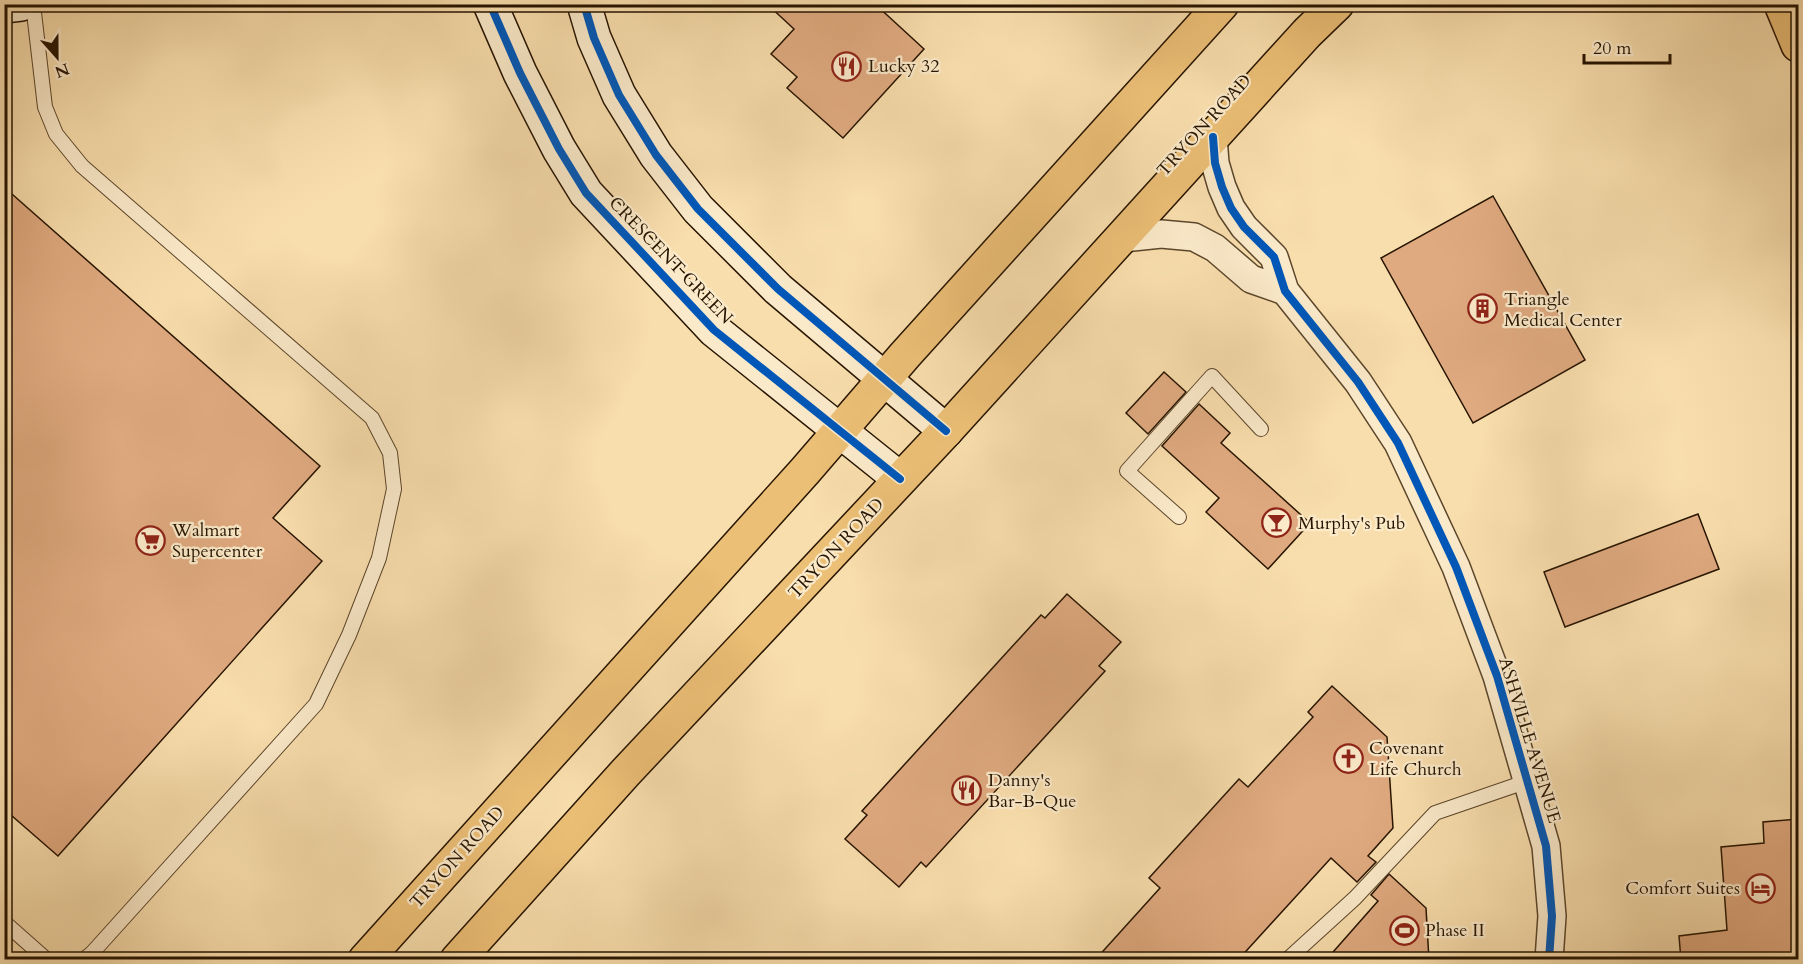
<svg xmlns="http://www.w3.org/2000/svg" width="1803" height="964" font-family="Cardo,serif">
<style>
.building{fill:#e0aa80;stroke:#261400;stroke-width:1.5}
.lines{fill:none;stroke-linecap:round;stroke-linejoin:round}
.lane-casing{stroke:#5b462b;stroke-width:16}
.street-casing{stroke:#5b462b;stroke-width:30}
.secondary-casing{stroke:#261400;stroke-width:36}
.primary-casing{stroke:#261400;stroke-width:36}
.highway-casing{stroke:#261400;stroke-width:36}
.lane{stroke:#fbeaca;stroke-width:14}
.street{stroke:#fbeaca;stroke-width:27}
.secondary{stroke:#fbeaca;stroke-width:33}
.primary{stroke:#ecbf76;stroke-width:33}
.highway{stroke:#ecbf76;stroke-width:33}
.cycleway-casing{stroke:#fbeaca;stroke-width:11}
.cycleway{stroke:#0057b8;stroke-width:8}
.labels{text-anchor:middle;stroke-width:4.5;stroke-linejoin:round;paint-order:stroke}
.poi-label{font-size:18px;fill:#261400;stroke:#fbeaca;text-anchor:start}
.street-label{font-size:18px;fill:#261400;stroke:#fbeaca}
</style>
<rect width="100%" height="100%" fill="#f9dead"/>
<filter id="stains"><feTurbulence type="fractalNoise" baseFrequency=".00333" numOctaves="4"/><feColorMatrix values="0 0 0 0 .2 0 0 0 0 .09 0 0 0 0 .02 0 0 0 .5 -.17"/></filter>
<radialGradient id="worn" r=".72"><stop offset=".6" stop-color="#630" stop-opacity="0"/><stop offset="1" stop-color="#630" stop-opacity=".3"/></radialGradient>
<path class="building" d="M767,4H875L924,49L843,138L787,88L797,77L771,54L794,29Z
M4,187L320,466L273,518L322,561L58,856L4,809Z
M1493,196L1585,360L1473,423L1381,258Z
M1164,372L1186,392L1148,434L1126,413Z
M1199,404L1230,433L1221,443L1310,523L1268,569L1206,512L1219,498L1162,446Z
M1698,514L1719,569L1565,627L1544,572Z
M1067,594L1121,642L1099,666L1105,671L926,867L921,862L899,887L845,839L867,815L862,811L1041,615L1045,618Z
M1332,686L1387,737L1393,828L1368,856L1376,862L1357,882L1331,858L1238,960H1095L1160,888L1149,878L1239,779L1248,787L1313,717L1308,712Z
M1798,819V960H1681L1679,936L1727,930L1721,847L1764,843L1763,822Z
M1389,874L1426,908L1429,960H1326L1378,901L1371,895Z"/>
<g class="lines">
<defs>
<path id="lane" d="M33,4L45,107L56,134L82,166L372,418L390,453L394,489L379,558L349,635L316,704L92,953L83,960
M1179,517L1127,471L1212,376L1261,429
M4,922L47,960
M1287,960L1355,898L1435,813L1528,781"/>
<path id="street" d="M1213,137L1215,163L1222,187L1231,208L1244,227L1274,257L1285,291L1358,382L1398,443L1456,567L1497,676L1546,846L1552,916L1549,960
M1123,238L1161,234L1194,237L1215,248L1251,279L1285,291"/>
<path id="secondary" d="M490,4L520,73L559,149L586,193L714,330L900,479
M584,4L594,38L619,95L656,155L698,209L778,289L946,431
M4,6L21,4"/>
<path id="primary" d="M365,960L805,471L905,355L1222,4
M457,960L626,772L946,431L1307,33L1337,4"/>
<path id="highway" d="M1781,4L1798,45"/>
</defs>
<use href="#lane" class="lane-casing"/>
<use href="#street" class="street-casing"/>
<use href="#secondary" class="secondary-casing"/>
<use href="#primary" class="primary-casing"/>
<use href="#highway" class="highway-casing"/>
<use href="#lane" class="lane"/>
<use href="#street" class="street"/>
<use href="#secondary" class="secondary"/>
<use href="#primary" class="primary"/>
<use href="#highway" class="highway"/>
<defs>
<path id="cycleway" d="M490,4L520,73L559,149L586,193L714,330L900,479
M584,4L594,38L619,95L656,155L698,209L778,289L946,431
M1213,137L1215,163L1222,187L1231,208L1244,227L1274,257L1285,291L1358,382L1398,443L1456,567L1497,676L1546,846L1552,916L1549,960"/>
</defs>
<use href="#cycleway" class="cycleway-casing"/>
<use href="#cycleway" class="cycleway"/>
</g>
<defs>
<symbol id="restaurant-ring" viewBox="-11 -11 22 22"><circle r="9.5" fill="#fbeaca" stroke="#8f2418" stroke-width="1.5"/><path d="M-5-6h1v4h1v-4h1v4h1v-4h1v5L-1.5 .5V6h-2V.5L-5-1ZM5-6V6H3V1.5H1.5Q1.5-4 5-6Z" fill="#8f2418"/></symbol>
<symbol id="building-ring" viewBox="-11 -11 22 22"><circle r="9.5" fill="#fbeaca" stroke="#8f2418" stroke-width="1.5"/><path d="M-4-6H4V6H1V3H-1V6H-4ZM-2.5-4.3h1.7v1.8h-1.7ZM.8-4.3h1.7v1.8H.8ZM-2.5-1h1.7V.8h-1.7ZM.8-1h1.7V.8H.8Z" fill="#8f2418"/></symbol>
<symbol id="bar-ring" viewBox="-11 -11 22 22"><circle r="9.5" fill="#fbeaca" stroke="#8f2418" stroke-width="1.5"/><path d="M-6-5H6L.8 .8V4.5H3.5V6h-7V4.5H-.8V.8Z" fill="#8f2418"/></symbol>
<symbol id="supermarket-ring" viewBox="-11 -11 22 22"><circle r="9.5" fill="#fbeaca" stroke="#8f2418" stroke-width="1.5"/><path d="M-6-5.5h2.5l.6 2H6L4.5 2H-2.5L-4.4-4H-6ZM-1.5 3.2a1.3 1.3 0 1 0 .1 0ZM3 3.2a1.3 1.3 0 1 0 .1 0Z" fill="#8f2418"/></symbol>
<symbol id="church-ring" viewBox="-11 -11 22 22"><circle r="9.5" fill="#fbeaca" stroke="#8f2418" stroke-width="1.5"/><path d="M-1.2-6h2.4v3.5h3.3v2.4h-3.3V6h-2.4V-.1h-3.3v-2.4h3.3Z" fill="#8f2418"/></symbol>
<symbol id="hotel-ring" viewBox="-11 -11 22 22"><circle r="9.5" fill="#fbeaca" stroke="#8f2418" stroke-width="1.5"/><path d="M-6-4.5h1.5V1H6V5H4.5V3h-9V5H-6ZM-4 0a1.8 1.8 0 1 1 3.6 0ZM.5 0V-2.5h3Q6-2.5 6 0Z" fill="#8f2418"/></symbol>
<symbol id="stadium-ring" viewBox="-11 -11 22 22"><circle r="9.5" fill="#fbeaca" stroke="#8f2418" stroke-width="1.5"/><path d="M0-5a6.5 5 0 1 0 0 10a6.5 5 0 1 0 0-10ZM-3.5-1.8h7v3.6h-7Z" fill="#8f2418"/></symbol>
</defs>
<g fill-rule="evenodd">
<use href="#restaurant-ring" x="830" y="50" width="33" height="33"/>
<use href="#building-ring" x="1466" y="292" width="33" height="33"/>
<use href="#bar-ring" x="1260" y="506" width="33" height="33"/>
<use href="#supermarket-ring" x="134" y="524" width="33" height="33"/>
<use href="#church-ring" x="1332" y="742" width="33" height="33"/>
<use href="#restaurant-ring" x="950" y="774" width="33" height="33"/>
<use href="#hotel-ring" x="1744" y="872" width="33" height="33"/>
<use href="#stadium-ring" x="1388" y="914" width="33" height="33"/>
</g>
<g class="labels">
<g class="poi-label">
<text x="868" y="72">Lucky 32</text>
<text x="1504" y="305">Triangle<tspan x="1504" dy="21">Medical Center</tspan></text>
<text x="1298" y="529">Murphy's Pub</text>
<text x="172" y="536">Walmart<tspan x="172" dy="21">Supercenter</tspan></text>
<text x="1369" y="754">Covenant<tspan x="1369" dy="21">Life Church</tspan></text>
<text x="988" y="786">Danny's<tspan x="988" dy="21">Bar-B-Que</tspan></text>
<text x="1740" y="894" text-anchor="end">Comfort Suites</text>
<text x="1425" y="936">Phase II</text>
</g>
<g class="street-label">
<text transform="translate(1204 125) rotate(-48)" y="6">TRYON ROAD</text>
<text transform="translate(671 260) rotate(46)" y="6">CRESCENT GREEN</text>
<text transform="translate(836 548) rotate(-47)" y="6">TRYON ROAD</text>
<text transform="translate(1530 740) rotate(73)" y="6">ASHVILLE AVENUE</text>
<text transform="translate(457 857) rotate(-48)" y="6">TRYON ROAD</text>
</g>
</g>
<rect width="1803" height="964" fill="none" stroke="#f9dead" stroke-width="24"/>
<rect x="6" y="6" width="1791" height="952" fill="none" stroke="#261400" stroke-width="3"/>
<rect x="12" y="12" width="1779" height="940" fill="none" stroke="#261400" stroke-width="1.5"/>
<g transform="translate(57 57) rotate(159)" stroke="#fbeaca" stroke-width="4.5" paint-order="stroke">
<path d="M0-4.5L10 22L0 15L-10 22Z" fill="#261400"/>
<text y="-9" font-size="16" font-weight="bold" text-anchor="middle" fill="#261400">N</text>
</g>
<path d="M1584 54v9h86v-9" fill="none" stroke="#261400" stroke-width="3"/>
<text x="1593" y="54" font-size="18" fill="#261400" stroke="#fbeaca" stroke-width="4.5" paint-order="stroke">20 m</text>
<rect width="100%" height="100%" filter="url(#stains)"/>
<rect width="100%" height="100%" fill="url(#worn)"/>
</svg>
